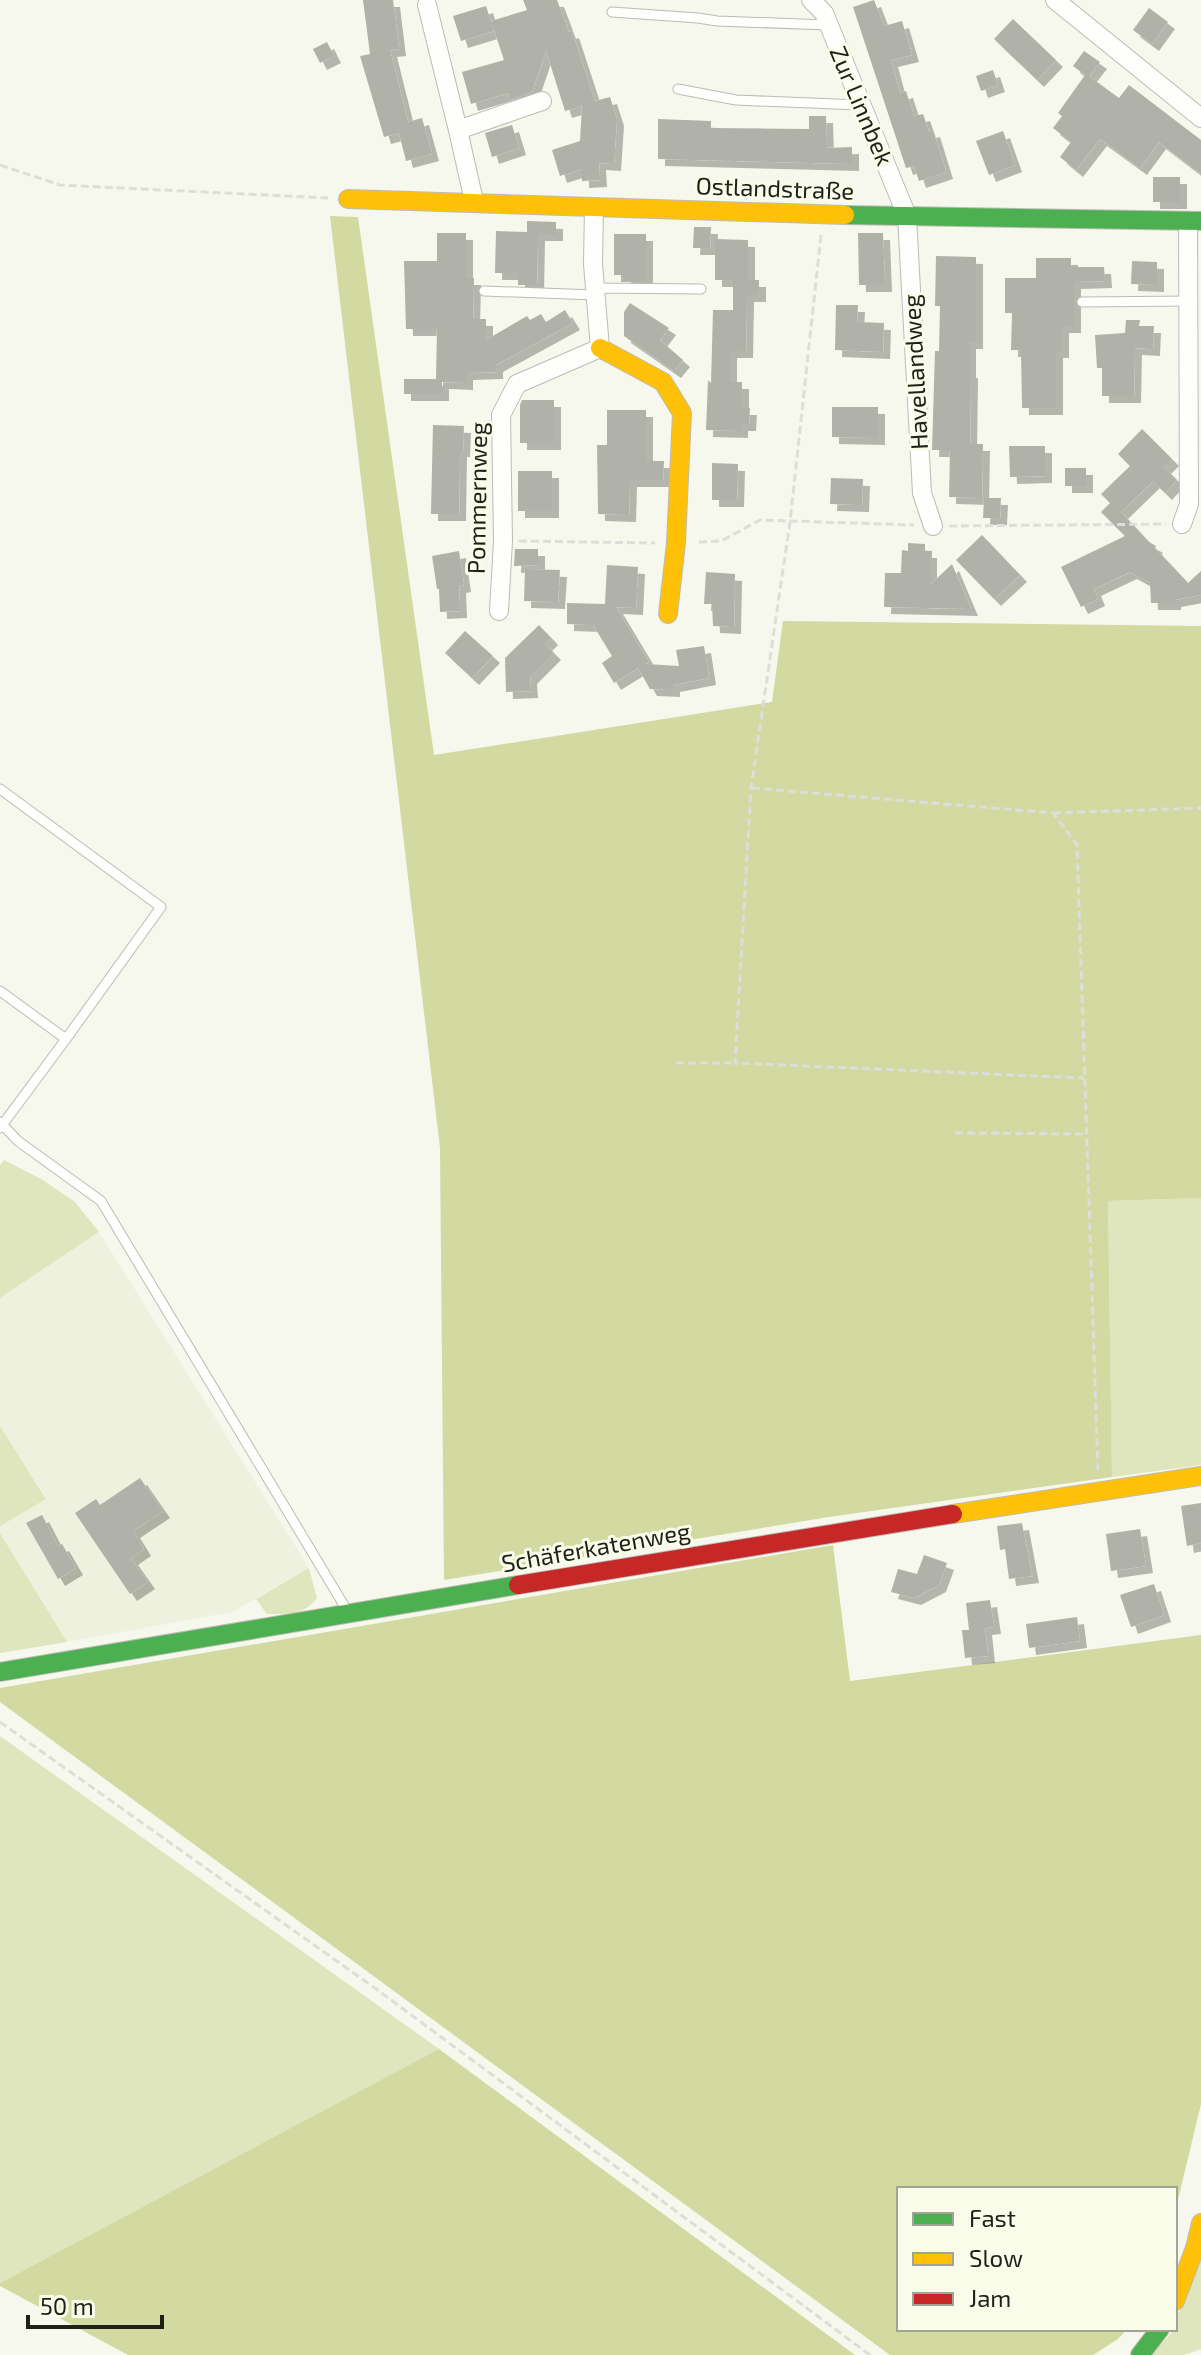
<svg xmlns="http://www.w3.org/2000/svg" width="1201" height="2355" font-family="'Exo 2',sans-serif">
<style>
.built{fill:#eef1dd}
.green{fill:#dfe5bc}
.forest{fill:#d2d9a1}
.building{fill:#b0b1a9;filter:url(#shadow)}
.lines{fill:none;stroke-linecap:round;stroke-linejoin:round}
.lane-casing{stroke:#bbbcb4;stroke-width:11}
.street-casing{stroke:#bbbcb4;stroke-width:20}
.fast-casing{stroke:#bbbcb4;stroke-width:20}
.slow-casing{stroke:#bbbcb4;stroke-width:20}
.jam-casing{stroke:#bbbcb4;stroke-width:20}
.path{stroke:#dddeda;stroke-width:3;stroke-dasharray:8 4;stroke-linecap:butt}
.lane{stroke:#fefefc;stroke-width:9}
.street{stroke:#fefefc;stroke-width:18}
.fast{stroke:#4caf50;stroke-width:18}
.slow{stroke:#ffc107;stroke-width:18}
.jam{stroke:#c62828;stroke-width:18}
.labels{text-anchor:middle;stroke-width:6;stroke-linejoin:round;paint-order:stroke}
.street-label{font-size:24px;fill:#1f2019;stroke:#f9fce9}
</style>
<defs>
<filter id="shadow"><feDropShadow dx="7" dy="7" stdDeviation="0" flood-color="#0004"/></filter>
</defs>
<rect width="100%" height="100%" fill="#f6f8ed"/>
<path class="built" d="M99,1232L309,1568L232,1612L67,1642L0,1533V1526L46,1498L0,1426V1298Z"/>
<path class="green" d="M4,1160L43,1180L75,1202L99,1232L0,1298V1165Z
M1201,1198V1465L1112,1477L1108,1201Z
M0,1426L46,1499L0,1526Z
M0,1533L67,1642L0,1653Z
M309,1568L317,1598C303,1616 288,1614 267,1614L256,1599Z
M0,1736L439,2049L0,2283Z
M1201,2254V2349L1184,2355H1151L1175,2329C1175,2315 1195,2272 1201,2254Z"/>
<path class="forest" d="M330,216L358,217L434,755L772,702L783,621L1201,626V1198L1108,1201L1112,1477L829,1517L444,1580L440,1148Z
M833,1545L850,1681L1201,1635V2104L1175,2212V2189H899V2329H1127L1118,2339L1093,2355H890L0,1702V1688Z
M439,2049L855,2355H128L0,2286V2283Z"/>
<path class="building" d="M363,0H393L399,49L390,50L408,122L422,118L432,154L406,161L399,133L384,137L360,56L370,54Z
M523,0H557L569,32L572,31L595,101L610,97L617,119L614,164L599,163L600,180L582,181V169L560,176L552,150L580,141L582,106L565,111L546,51L532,92L510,100L508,93L471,104L462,72L504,60L491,21L527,10Z
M874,0L884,26L902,21L912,55L891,60L900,93L906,91L914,116L923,114L929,131L933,130L946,172L919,181L914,166L906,168L853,7Z
M486,6L494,31L461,41L453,16Z
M1149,8L1168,22L1152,44L1133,30Z
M1013,19L1056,60L1037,80L994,39Z
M327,42L334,56L320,63L313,49Z
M1084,51L1100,62L1089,76L1119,98L1129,85L1201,140V174L1159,142L1140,168L1100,139L1076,170L1060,157L1071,142L1053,128L1062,116L1058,113L1085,75L1073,66Z
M993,70L998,85L981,91L976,76Z
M809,116H826L827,148L852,147V164L658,159V119L711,121V128L809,129Z
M512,125L519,148L492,157L485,133Z
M1003,131L1015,165L989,175L976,141Z
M1153,177H1180V202H1153Z
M527,221L556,222V234H538L537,285H518V273H495L496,231L527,232Z
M694,227H711L710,248H693Z
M437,233H466V278H474L473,319H486V340L527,316L530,320L541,314L546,322L565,310L573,323L496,365V372L466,373V383L442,382V394H404V379H436L437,329H406L404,261H437Z
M858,233H883L885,285H859Z
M614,234H646V281H624V275H614Z
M715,239L748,240V280H759V295H747L746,351H730V382H742V408H750L749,424H741V431L706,430L708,380L711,383L713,310H733V280H715Z
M936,256L976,257V342H969V371H971L970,444H983L982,498L949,497L950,450H932L935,351H939L940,306H935Z
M1036,258H1071V267H1104L1105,281L1074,282V326H1062V351H1056V408H1022L1021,350H1011L1012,313H1005V278H1036Z
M1132,261L1157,262V285L1131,284Z
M630,303L669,328L660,340L683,360L674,371L624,336V312Z
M836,305H858L857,322L884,323L883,352L835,350Z
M1126,320H1140L1139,326H1154L1153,349L1135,348L1134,396H1102V368H1097L1095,335L1125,333Z
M522,400H554V443H520V405Z
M832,407H878V438L832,437Z
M607,410H646V461H664L663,480H630L629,515L598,514L597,445H607Z
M433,425L464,426L463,450H460L459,514H431Z
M1142,429L1172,459L1164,467L1177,480L1165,493L1153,481L1121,512L1149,542L1156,546L1155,548L1188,583L1201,571V595L1174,600V603H1151L1150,583L1130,572L1094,589L1098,599L1081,607L1061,567L1125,536L1101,512L1110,503L1101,494L1130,466L1118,454Z
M1009,446H1045V476L1010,477Z
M712,463L738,464L737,500H712Z
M1065,468H1086V486H1065Z
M518,471H552V511H518Z
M831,478L863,479L862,505L830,504Z
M984,498H1001L1000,518H983Z
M982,535L1020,575L994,599L956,560Z
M908,543L925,544V551H930V585L952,564L971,609L884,607L885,573H901L902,550L908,551Z
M515,549H538V565L514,566Z
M459,551L464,585L459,586L460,611L440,612L439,589H437L432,556Z
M607,565L638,567L636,608L616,607L649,662L646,664L679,666L676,650L704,646L709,678L673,685V690L650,689L638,668L614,683L602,663L612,656L593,625L567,624V603L605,604Z
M525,569L560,570L558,602L524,601Z
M706,572L735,574L734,627L713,626L712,604H704Z
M539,625L551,638L545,644L554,653L530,677L531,691L506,692L505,658Z
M465,631L493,656L472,678L445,653Z
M140,1478L163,1511L133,1531L144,1549L131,1558L148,1582L130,1594L75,1513L96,1499L100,1505Z
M1201,1503V1543L1187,1546L1181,1506Z
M42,1515L58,1546L62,1544L76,1568L58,1579L26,1523Z
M1022,1523L1032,1576L1009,1579L1005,1549L1000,1550L997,1526Z
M1140,1529L1146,1566L1111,1571L1106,1534Z
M924,1555L947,1563L939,1585L914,1598L891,1592L898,1569L917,1574Z
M1154,1584L1164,1615L1131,1627L1120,1595Z
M990,1600L994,1627L985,1628L988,1656L965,1658L962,1630H969L966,1603Z
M1077,1617L1080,1641L1029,1648L1026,1624Z"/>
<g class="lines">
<defs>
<path id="lane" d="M612,12L698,18L717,21L828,25
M678,89L736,100L860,105
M595,288L701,289
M484,291L596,295
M1082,302L1189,301
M0,789L161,907L66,1039
M0,991L66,1039L0,1128
M0,1122L18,1141L101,1201L348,1612"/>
<path id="street" d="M811,0L824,13L907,216L922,493L933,526
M1055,0L1201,118
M427,5L458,130L542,101
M458,130L474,201
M1182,524L1189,504L1188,221
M499,611L503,541L501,415L517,384L600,348L593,264L594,207"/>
<path id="fast" d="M845,215L1201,221
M0,1672L518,1585
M1140,2355L1160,2329"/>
<path id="slow" d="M348,199L845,215
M600,348L663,382L682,413L676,543L668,614
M953,1514L1201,1476
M1175,2301L1195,2248L1201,2223"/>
<path id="jam" d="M518,1585L953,1514"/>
</defs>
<use href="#lane" class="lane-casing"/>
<use href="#street" class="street-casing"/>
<use href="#fast" class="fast-casing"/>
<use href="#slow" class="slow-casing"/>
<use href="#jam" class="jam-casing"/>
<path class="path" d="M0,165L60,185L328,198
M821,235L790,522L751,788L735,1063L1084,1078
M949,526L1166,524
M519,541L655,543
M699,542L721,541L760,520L914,525
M752,788L1053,813L1077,845L1098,1471
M1053,813L1201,808
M676,1063H735
M955,1133L1086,1134
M0,1722L379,1991L870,2355"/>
<use href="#lane" class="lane"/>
<use href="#street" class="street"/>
<use href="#fast" class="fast"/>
<use href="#slow" class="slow"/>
<use href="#jam" class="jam"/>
</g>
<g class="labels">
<g class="street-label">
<text transform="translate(861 106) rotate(67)" y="8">Zur Linnbek</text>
<text transform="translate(775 189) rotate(2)" y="8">Ostlandstraße</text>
<text transform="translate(916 372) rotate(-93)" y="8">Havellandweg</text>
<text transform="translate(478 498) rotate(-89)" y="8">Pommernweg</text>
<text transform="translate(596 1548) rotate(-10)" y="8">Schäferkatenweg</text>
</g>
</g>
<rect x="897" y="2187" width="280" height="144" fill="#f9fce9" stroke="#a2a496" stroke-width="2"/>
<rect x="913" y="2213" width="40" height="12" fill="#4caf50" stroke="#a2a496" stroke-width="2"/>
<text x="969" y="2227" font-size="24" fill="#1f2019">Fast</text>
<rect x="913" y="2253" width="40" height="12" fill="#ffc107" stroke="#a2a496" stroke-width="2"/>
<text x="969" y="2267" font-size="24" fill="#1f2019">Slow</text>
<rect x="913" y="2293" width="40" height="12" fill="#c62828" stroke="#a2a496" stroke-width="2"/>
<text x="969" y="2307" font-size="24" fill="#1f2019">Jam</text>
<path d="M28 2315v12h134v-12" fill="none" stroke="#1f2019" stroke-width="4"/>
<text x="40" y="2315" font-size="24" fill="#1f2019" stroke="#f9fce9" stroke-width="6" paint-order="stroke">50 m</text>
</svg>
